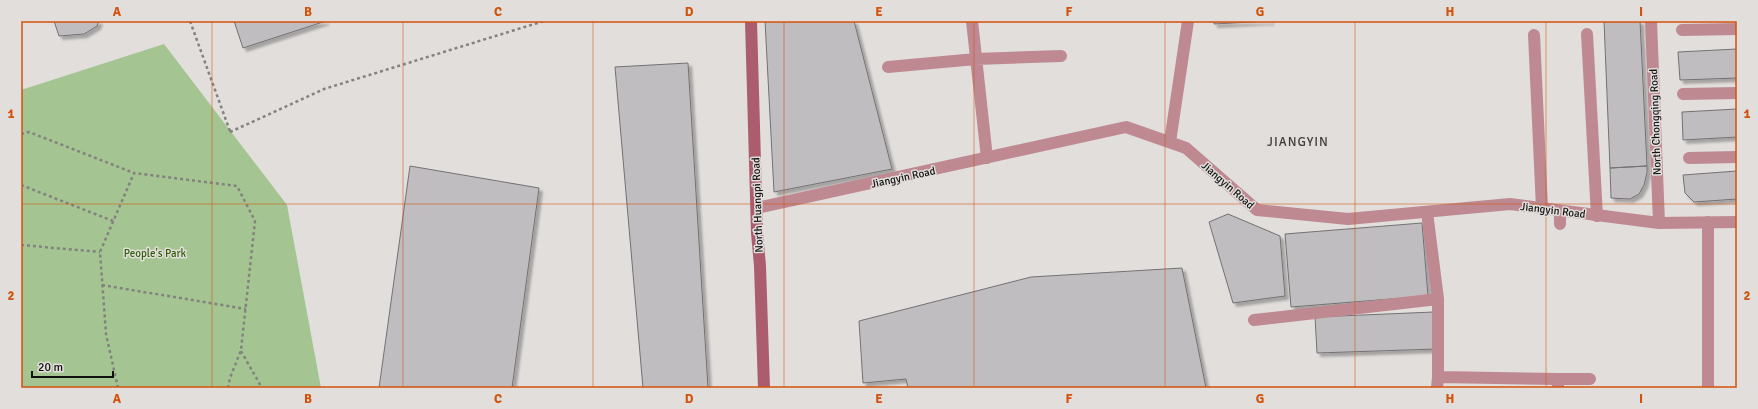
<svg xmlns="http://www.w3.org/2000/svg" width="1758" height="409" font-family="Signika,sans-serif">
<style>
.green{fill:#a4c591}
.building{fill:#c0bdc0;stroke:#737173;filter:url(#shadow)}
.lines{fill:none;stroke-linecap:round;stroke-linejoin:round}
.path{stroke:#848280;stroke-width:2.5;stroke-dasharray:3 3;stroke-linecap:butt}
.lane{stroke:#bf8992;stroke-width:12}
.street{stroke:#bf8992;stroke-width:12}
.secondary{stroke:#ab5d6d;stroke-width:12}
.grid{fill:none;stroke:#d3520c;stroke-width:1;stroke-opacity:0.55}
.labels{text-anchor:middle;stroke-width:3;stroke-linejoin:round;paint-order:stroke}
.street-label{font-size:11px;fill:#121110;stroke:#e1dedc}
.park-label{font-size:11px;fill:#315e07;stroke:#e1dedc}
.quarter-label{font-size:13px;letter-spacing:1px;fill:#3e3b3a;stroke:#e1dedc}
.neatline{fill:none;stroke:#d3520c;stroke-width:1.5}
.grid-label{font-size:13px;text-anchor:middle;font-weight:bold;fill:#d3520c}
</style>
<defs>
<filter id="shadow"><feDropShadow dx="3.5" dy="3.5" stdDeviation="1" flood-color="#0004"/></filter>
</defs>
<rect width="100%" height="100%" fill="#e1dedc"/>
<path class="green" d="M164,44L287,205L321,388H21V90Z"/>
<path class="building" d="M54,21H99L97,26L84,34L59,36Z
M234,21H326L243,48Z
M765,21H854L892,169L774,192Z
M1214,21H1271L1214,24Z
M1604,21H1640L1647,166L1610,168Z
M1737,49V78L1680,80L1678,52Z
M688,63L708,388H643L615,67Z
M1737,109V137L1683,140L1682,112Z
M410,166L539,188L512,388H379Z
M1647,166V173L1644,185L1639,194L1630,199L1611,198L1610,168Z
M1737,171V199L1694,202L1685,193L1683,175Z
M1228,214L1280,236L1285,296L1233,303L1209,222Z
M1422,223L1428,296L1291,307L1285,234Z
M1182,268L1206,388H908L906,379L863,383L859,321L1031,277Z
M1434,312L1436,349L1317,353L1315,317Z"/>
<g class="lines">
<path class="path" d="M190,21L231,134
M230,132L324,89L544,21
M21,134L29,132L134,173
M21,185L113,221
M21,245L100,252
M102,285L246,309
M241,351L262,388
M118,388L106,334L100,252L134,173L237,186L255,221L241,350L230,378L228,388"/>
<path class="lane" d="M972,21L987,158
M1682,30L1737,29
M1587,34L1597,216
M1534,35L1542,208
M888,67L976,59L1061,56
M1683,94L1737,93
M1170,142L1188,21
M1689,158L1737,157
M1560,211V224
M1427,212L1438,299V377
M1708,222V388
M1254,320L1438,299
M1437,388L1438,377L1558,379
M1558,388V379H1590"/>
<path class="street" d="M1651,21L1659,223
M757,208L1126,127L1186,148L1257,210L1348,219L1510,204L1659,223L1737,222"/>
<path class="secondary" d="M751,21L757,233L760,266L764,388"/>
</g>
<path class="grid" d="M212,21V388M403,21V388M593,21V388M784,21V388M974,21V388M1165,21V388M1355,21V388M1546,21V388M21,204H1737"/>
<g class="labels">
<g class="street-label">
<text transform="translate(1655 122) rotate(-92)" y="4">North Chongqing Road</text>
<text transform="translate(903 177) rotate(-12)" y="4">Jiangyin Road</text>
<text transform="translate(1228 185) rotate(41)" y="4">Jiangyin Road</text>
<text transform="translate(757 205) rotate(-92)" y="4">North Huangpi Road</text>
<text transform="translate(1553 210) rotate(7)" y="4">Jiangyin Road</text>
</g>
<g class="park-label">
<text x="155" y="257">People's Park</text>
</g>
<g class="quarter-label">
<text x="1298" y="146">JIANGYIN</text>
</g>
</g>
<rect width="1758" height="409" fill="none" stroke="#e1dedc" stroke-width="44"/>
<path d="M32 371v6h81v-6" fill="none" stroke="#121110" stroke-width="2"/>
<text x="38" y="371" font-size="12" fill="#121110" stroke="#e1dedc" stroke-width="3" paint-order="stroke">20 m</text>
<rect x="22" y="22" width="1714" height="365" class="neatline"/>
<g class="grid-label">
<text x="117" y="16">A</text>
<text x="308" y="16">B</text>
<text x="498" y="16">C</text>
<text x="689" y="16">D</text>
<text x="879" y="16">E</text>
<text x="1069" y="16">F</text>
<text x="1260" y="16">G</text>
<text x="1450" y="16">H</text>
<text x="1641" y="16">I</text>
<text x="11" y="118">1</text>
<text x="1747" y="118">1</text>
<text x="11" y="300">2</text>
<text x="1747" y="300">2</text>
<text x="117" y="403">A</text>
<text x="308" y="403">B</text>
<text x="498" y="403">C</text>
<text x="689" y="403">D</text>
<text x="879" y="403">E</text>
<text x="1069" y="403">F</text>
<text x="1260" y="403">G</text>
<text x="1450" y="403">H</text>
<text x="1641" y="403">I</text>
</g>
</svg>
